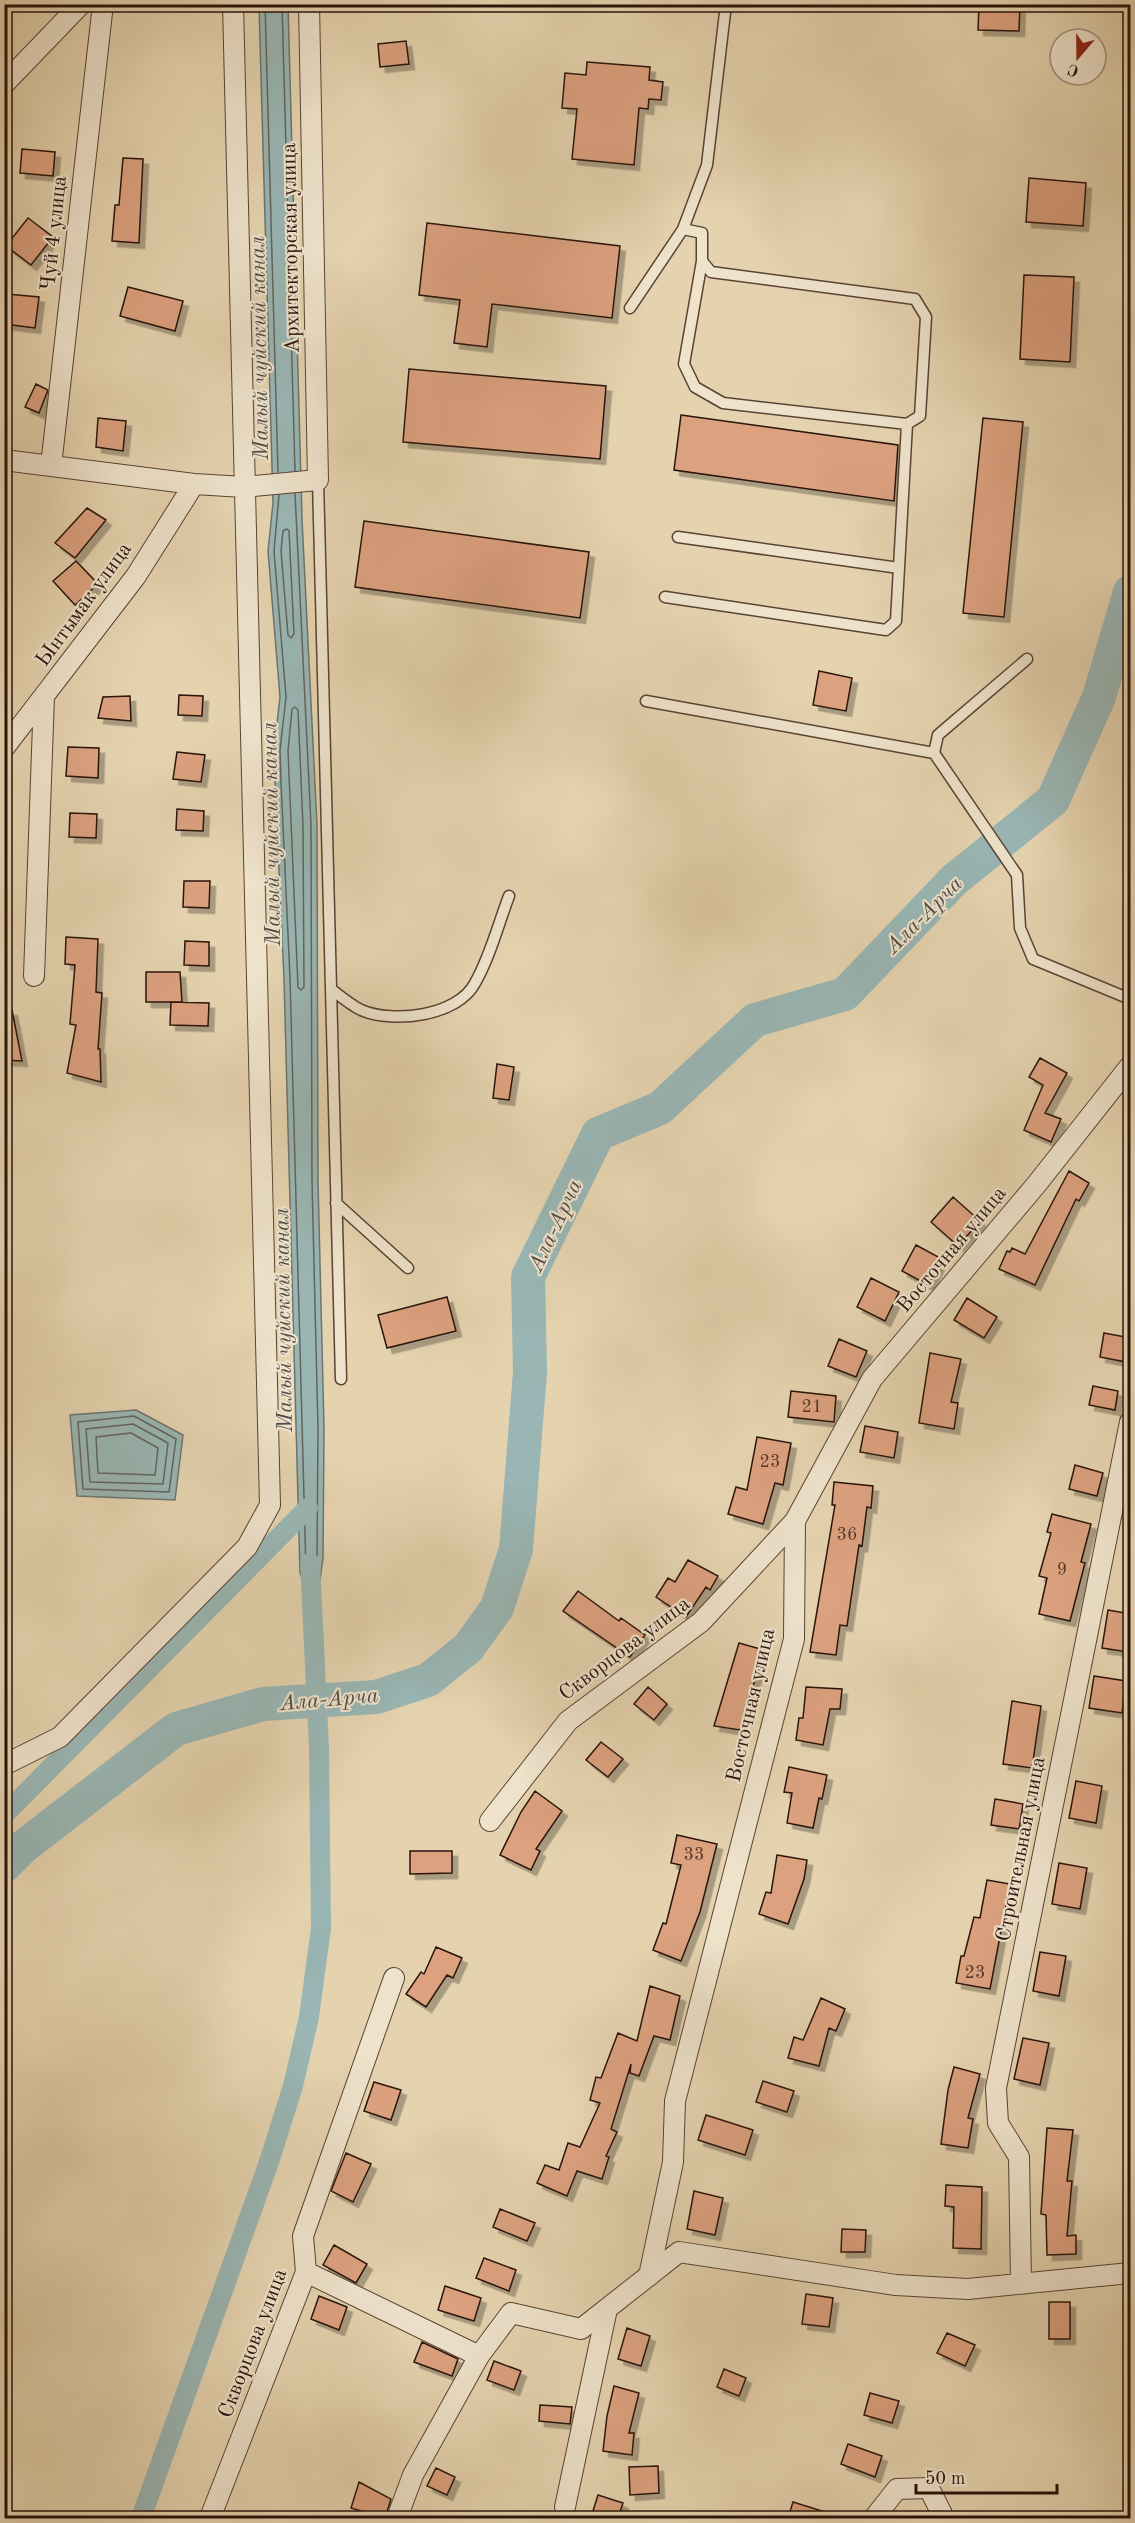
<svg xmlns="http://www.w3.org/2000/svg" width="1135" height="2523" font-family="'Old Standard TT',serif">
<style>
.water{fill:#99b6b4;stroke:#6c7570;stroke-width:1.5}
.lines{fill:none;stroke-linecap:round;stroke-linejoin:round}
.shore{stroke:#616460;stroke-width:1.5}
.canal{stroke:#99b6b4;stroke-width:20}
.river{stroke:#99b6b4;stroke-width:34}
.building{fill:#dca17f;stroke:#29130b;stroke-width:1.5;filter:url(#shadow)}
.lane-casing{stroke:#584334;stroke-width:13}
.street-casing{stroke:#584334;stroke-width:22}
.lane{stroke:#eee2cb;stroke-width:10}
.street{stroke:#eee2cb;stroke-width:20}
.labels{text-anchor:middle;stroke-width:4.5;stroke-linejoin:round;paint-order:stroke}
.number-label{font-size:18px;fill:#563628}
.street-label{font-size:21px;fill:#29130b;stroke:#eee2cb}
.water-label{font-size:22px;font-style:italic;fill:#504c46;stroke:#eee2cb}
</style>
<defs>
<filter id="shadow"><feDropShadow dx="5.5" dy="5.5" stdDeviation="0" flood-color="#0004"/></filter>
</defs>
<rect width="100%" height="100%" fill="#e5d3af"/>
<filter id="stains"><feTurbulence type="fractalNoise" baseFrequency=".00333" numOctaves="4"/><feColorMatrix values="0 0 0 0 .2 0 0 0 0 .09 0 0 0 0 .02 0 0 0 .5 -.17"/></filter>
<radialGradient id="worn" r=".72"><stop offset=".6" stop-color="#630" stop-opacity="0"/><stop offset="1" stop-color="#630" stop-opacity=".3"/></radialGradient>
<path class="water" d="M259,5H288L302,519L317,825L318,1181L324,1428L323,1558L319,1587L306,1588L300,1573L284,979L275,782L274,750L280,697L268,551L273,503Z
M136,1410L183,1435L175,1500L77,1496L70,1415Z"/>
<g class="lines">
<path class="shore" d="M265,4L278,472
M282,4L295,471
M279,495L274,551L286,697L280,750L281,782L290,978L306,1571L311,1580L314,1577L317,1557L318,1428L312,1181L311,825L295,493
M287,529L289,531L294,634L291,638L288,635L281,551L283,531Z
M295,707L298,710L303,825L304,987L301,990L298,987L288,751L292,709Z
M134,1416L176,1439L169,1492L83,1489L78,1422Z
M133,1424L168,1443L163,1484L90,1482L86,1429Z
M131,1433L158,1448L155,1475L98,1473L96,1437Z"/>
<path class="canal" d="M4,1815L308,1508
M141,2518L268,2165L293,2086L309,2017L321,1928L319,1748L310,1563"/>
<path class="river" d="M4,1866L23,1847L176,1729L263,1704L376,1697L428,1680L468,1648L497,1608L516,1549L530,1372L528,1277L598,1134L660,1108L755,1020L845,994L954,880L1053,800L1099,697L1130,592"/>
</g>
<path class="building" d="M979,4H1020L1019,31L978,30Z
M406,41L409,64L380,67L378,44Z
M587,62L650,67L649,80L663,82L661,100L649,99L648,109L639,108L634,165L572,159L577,109L562,108L565,73L586,75Z
M22,149L55,152L53,176L20,173Z
M123,158L143,159L139,243L112,241L115,205H119Z
M1029,178L1086,183L1083,226L1026,222Z
M28,218L53,237L31,265L6,246Z
M427,223L620,246L612,318L492,304L487,347L454,343L460,300L419,295Z
M1024,275L1074,277L1070,362L1020,359Z
M128,287L183,301L175,331L120,316Z
M7,294L39,297L35,328L4,324Z
M409,369L606,386L600,459L403,442Z
M36,384L48,390L39,413L25,407Z
M681,415L898,445L894,501L674,470Z
M98,418L126,421L123,451L96,447Z
M983,418L1023,422L1004,617L963,613Z
M87,508L106,520L75,558L55,543Z
M364,521L589,552L580,618L355,587Z
M76,561L98,584L75,605L53,581Z
M819,671L852,678L846,711L813,705Z
M179,695L203,696L202,716L178,715Z
M130,696L131,721L98,718L103,697Z
M68,747L99,748L98,778L66,776Z
M177,752L205,755L201,782L173,779Z
M177,809L204,811L203,831L176,830Z
M70,813L97,814L96,838L69,837Z
M184,881H210L209,908L183,907Z
M66,937L98,939L96,992L102,993L98,1049H100L101,1082L67,1073L76,1025L70,1024L75,965L65,964Z
M185,941L209,942V966L184,965Z
M146,972H180L182,1002H146Z
M171,1002L209,1003L208,1026L170,1025Z
M12,1010L22,1061L4,1060V1011Z
M1040,1058L1067,1073L1045,1113L1061,1119L1051,1142L1024,1130L1043,1085L1029,1077Z
M497,1064L514,1067L509,1100L493,1098Z
M1069,1171L1089,1183L1079,1201L1076,1199L1035,1285L999,1269L1007,1251L1010,1252L1012,1248L1025,1254Z
M953,1197L980,1221L958,1246L931,1222Z
M916,1245L942,1259L928,1285L902,1271Z
M871,1278L899,1292L885,1321L857,1307Z
M447,1297L456,1331L387,1348L378,1315Z
M967,1298L997,1317L984,1338L954,1320Z
M1104,1333L1131,1338L1126,1362L1100,1357Z
M839,1339L867,1351L856,1377L828,1366Z
M930,1353L961,1359L951,1402L958,1403L954,1429L919,1423Z
M1093,1386L1118,1391L1115,1410L1089,1405Z
M791,1391L836,1396L834,1422L788,1417Z
M865,1426L898,1432L894,1458L860,1452Z
M757,1437L791,1443L783,1485L775,1483L763,1524L728,1514L736,1487L747,1490Z
M1075,1465L1103,1473L1097,1496L1069,1489Z
M834,1482L873,1486L871,1508L867,1507L862,1546L859,1545L847,1626L840,1625L836,1655L810,1652L835,1505H832Z
M1052,1514L1091,1524L1081,1562L1085,1563L1070,1621L1039,1614L1047,1578L1039,1576L1051,1533L1047,1532Z
M688,1560L718,1576L710,1590L706,1587L686,1617L656,1597L668,1578L675,1582Z
M578,1591L619,1621L621,1618L645,1635L630,1657L563,1611Z
M1108,1610L1131,1614L1128,1652L1102,1648Z
M739,1643L764,1650L740,1730L714,1726Z
M1094,1676L1126,1681L1122,1713L1089,1708Z
M648,1687L667,1704L654,1720L634,1704Z
M806,1687L842,1689L840,1709H830L823,1745L796,1740L799,1718H803Z
M1012,1701L1041,1706L1032,1768L1003,1764Z
M601,1742L623,1759L608,1777L586,1760Z
M789,1767L827,1775L822,1799L819,1798L813,1828L787,1823L792,1793L784,1792Z
M1076,1781L1102,1786L1096,1823L1069,1818Z
M535,1791L562,1811L536,1849L540,1851L531,1870L500,1855L521,1812Z
M995,1799L1023,1804L1019,1829L991,1825Z
M677,1835L717,1844L700,1912L681,1961L653,1950L663,1923L666,1924L681,1865L671,1863Z
M410,1851H452V1873L410,1874Z
M777,1855L807,1860L804,1879L788,1924L759,1914L766,1892L771,1893Z
M1059,1863L1087,1868L1080,1909L1052,1904Z
M987,1880L1010,1884L990,1989L956,1983L961,1956H964L974,1917L980,1918Z
M436,1947L462,1958L453,1978L447,1975L426,2007L406,1994L421,1972L424,1974Z
M1040,1952L1066,1956L1059,1996L1033,1991Z
M650,1986L680,1996L670,2040L654,2036L639,2076L630,2073L631,2064L611,2129L617,2132L606,2156L609,2157L602,2179L577,2171L567,2196L537,2183L545,2165L559,2170L568,2143L580,2147L600,2103L590,2100L596,2077L601,2078L618,2033L637,2041Z
M821,1998L845,2009L836,2031L829,2028L819,2066L788,2058L794,2037L803,2040Z
M1023,2038L1049,2043L1040,2085L1014,2079Z
M954,2067L980,2074L968,2118L973,2119L968,2148L941,2144L948,2090Z
M763,2081L794,2091L787,2112L756,2102Z
M374,2082L401,2090L391,2120L364,2111Z
M706,2115L753,2130L745,2155L698,2140Z
M1047,2128L1073,2130L1067,2181H1072L1067,2236L1076,2235V2254L1047,2255L1046,2215L1041,2214Z
M346,2153L371,2164L353,2202L331,2191Z
M946,2185L982,2187L981,2249L953,2248L954,2207L945,2206Z
M694,2191L723,2198L715,2235L687,2229Z
M500,2209L535,2223L527,2241L493,2227Z
M842,2229L866,2230L865,2252H841Z
M334,2245L367,2264L356,2283L323,2265Z
M484,2258L516,2270L509,2291L476,2278Z
M445,2286L481,2298L474,2321L438,2310Z
M806,2294L833,2298L829,2327L802,2324Z
M319,2296L347,2307L339,2330L311,2319Z
M1049,2302H1070V2339H1049Z
M627,2328L650,2336L641,2366L618,2359Z
M947,2333L975,2345L965,2366L937,2353Z
M422,2342L458,2359L452,2376L414,2362Z
M494,2361L521,2371L514,2390L487,2380Z
M724,2369L746,2378L739,2396L717,2387Z
M614,2386L639,2393L629,2433H634L632,2455L603,2451L607,2416Z
M870,2393L899,2401L892,2423L864,2415Z
M540,2405L572,2407L570,2424L539,2421Z
M848,2444L882,2456L875,2477L841,2464Z
M658,2466L659,2493L630,2495L629,2467Z
M436,2468L455,2477L447,2495L427,2486Z
M359,2482L391,2499L385,2518L351,2508Z
M598,2495L623,2503L618,2518H604L592,2514Z
M793,2502L835,2515V2518H788Z"/>
<g class="lines">
<defs>
<path id="lane" d="M683,229L707,165L726,4
M630,308L683,229L702,233V261L711,272L915,299L926,317L920,416L907,424L723,403L695,387L684,364L702,261
M318,480L341,1379
M678,537L899,568
M665,597L886,630L896,621L907,424
M1027,659L938,735L934,753L1017,875L1020,928L1033,959L1130,999
M646,701L934,753
M331,989C340,996 351,1005 361,1010C393,1024 458,1016 475,983C490,957 498,925 509,896
M336,1203L408,1268"/>
<path id="street" d="M4,84L81,4
M4,460L194,484L244,487L318,480L309,4
M51,466L103,4
M4,748L136,576L194,484
M34,976L44,696
M4,1765L60,1737L247,1547L270,1505L233,4
M490,1821L568,1721L701,1622L795,1521
M306,2272L479,2356L511,2313L581,2329L679,2252L896,2285L968,2289L1130,2273
M649,2276L673,2162L675,2101L794,1639L795,1521L872,1379L1036,1185L1130,1066
M1021,2283L1019,2157L998,2123L996,2088L1130,1422
M565,2507L607,2309
M210,2518L306,2272L303,2236L394,1978
M397,2518L413,2475L479,2356
M874,2518L897,2489L929,2488L944,2518"/>
</defs>
<use href="#lane" class="lane-casing"/>
<use href="#street" class="street-casing"/>
<use href="#lane" class="lane"/>
<use href="#street" class="street"/>
</g>
<g class="labels">
<g class="number-label">
<text x="812" y="1412">21</text>
<text x="770" y="1467">23</text>
<text x="847" y="1540">36</text>
<text x="1062" y="1575">9</text>
<text x="694" y="1860">33</text>
<text x="975" y="1978">23</text>
</g>
<g class="street-label">
<text transform="translate(53 233) rotate(-84)" y="7">Чуй 4 улица</text>
<text transform="translate(290 248) rotate(-91)" y="7">Архитекторская улица</text>
<text transform="translate(83 604) rotate(-54)" y="7">Ынтымак улица</text>
<text transform="translate(951 1249) rotate(-50)" y="7">Восточная улица</text>
<text transform="translate(624 1648) rotate(-37)" y="7">Скворцова улица</text>
<text transform="translate(750 1705) rotate(-77)" y="7">Восточная улица</text>
<text transform="translate(1020 1849) rotate(-79)" y="7">Строительная улица</text>
<text transform="translate(252 2343) rotate(-69)" y="7">Скворцова улица</text>
</g>
<g class="water-label">
<text transform="translate(258 348) rotate(-91)" y="8">Малый чуйский канал</text>
<text transform="translate(270 834) rotate(-91)" y="8">Малый чуйский канал</text>
<text transform="translate(923 914) rotate(-45)" y="8">Ала-Арча</text>
<text transform="translate(554 1225) rotate(-65)" y="8">Ала-Арча</text>
<text transform="translate(282 1320) rotate(-91)" y="8">Малый чуйский канал</text>
<text transform="translate(329 1698) rotate(-5)" y="8">Ала-Арча</text>
</g>
</g>
<rect width="1135" height="2523" fill="none" stroke="#e5d3af" stroke-width="24"/>
<rect x="6" y="6" width="1123" height="2511" fill="none" stroke="#29130b" stroke-width="3"/>
<rect x="12" y="12" width="1111" height="2499" fill="none" stroke="#29130b" stroke-width="1.5"/>
<g transform="translate(1078 57) rotate(200)"><circle r="28" fill="#eee2cb" stroke="#9f8f7e" stroke-width="1.5"/>
<path d="M0-4.5L10 22L0 15L-10 22Z" fill="#8f2418"/>
<text y="-9" font-size="16" font-weight="bold" text-anchor="middle" fill="#29130b">С</text>
</g>
<path d="M916 2484v9h141v-9" fill="none" stroke="#29130b" stroke-width="3"/>
<text x="925" y="2484" font-size="18" fill="#29130b" stroke="#eee2cb" stroke-width="4.5" paint-order="stroke">50 m</text>
<rect width="100%" height="100%" filter="url(#stains)"/>
<rect width="100%" height="100%" fill="url(#worn)"/>
</svg>
